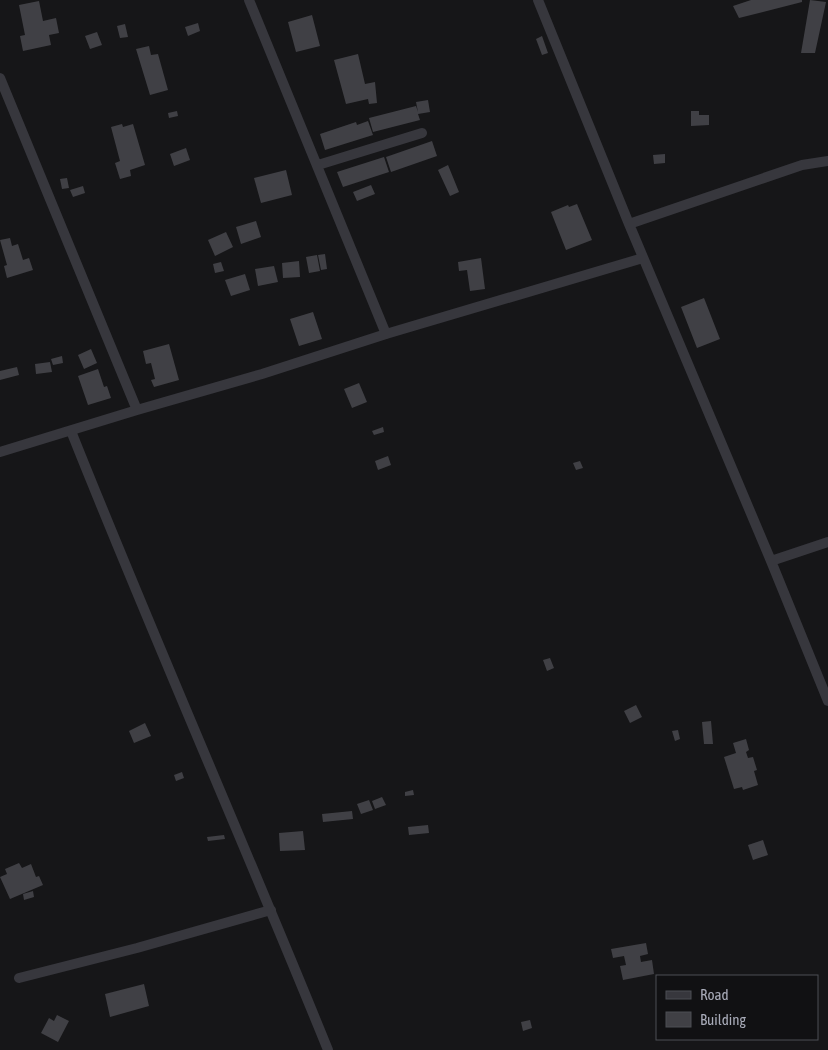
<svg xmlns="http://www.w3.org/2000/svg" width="828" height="1050" font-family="'Asap Condensed',sans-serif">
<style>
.building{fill:#404045}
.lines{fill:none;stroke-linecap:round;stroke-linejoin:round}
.minor{stroke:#37373d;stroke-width:10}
</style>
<rect width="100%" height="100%" fill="#161618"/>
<path class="building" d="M751,0H802V2L739,18L733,6Z
M810,0L826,2L815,53H801Z
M39,1L43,21L56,18L59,33L49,35L51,45L23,51L20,36L25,35L19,5Z
M312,15L320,46L296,52L288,22Z
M198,23L200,31L188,36L185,27Z
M125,24L128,37L120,38L117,26Z
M97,32L102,45L90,49L85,36Z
M542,36L548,53L542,55L536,39Z
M149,46L151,55L158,54L168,90L150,95L136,49Z
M358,54L365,84L375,82L377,103L369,104L368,99L346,104L334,60Z
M428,100L430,112L418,114L420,120L373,132L369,118L416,106L418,112L416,102Z
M177,111L178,116L169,118L168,113Z
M691,111H699V115H709V125L691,126Z
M368,121L373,135L325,150L320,134L356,122L357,125Z
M122,124L123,127L133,124L145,165L130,170L131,176L120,179L115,163L120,161L111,127Z
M432,141L437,156L391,172L386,157Z
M186,148L190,160L174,166L170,154Z
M665,154V163L654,164L653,155Z
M384,157L389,172L343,187L337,172Z
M448,165L459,192L450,196L438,170Z
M286,170L292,195L261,203L254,178Z
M67,178L69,188L62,189L60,179Z
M371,185L375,194L357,201L353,192Z
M83,186L85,193L73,197L70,190Z
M577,204L592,240L566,250L551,212L568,205L569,207Z
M256,221L261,237L241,244L236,227Z
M226,232L233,247L215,256L208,240Z
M10,238L12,246L18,244L23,260L29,258L33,270L7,278L4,266L7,265L0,240Z
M325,254L327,269L321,270L318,255Z
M317,255L320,271L309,273L306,257Z
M481,258L485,289L470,291L467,270L459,271L458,262Z
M299,261L300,277L283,278L282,263Z
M221,262L224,271L215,273L213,264Z
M274,266L278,282L258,286L255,269Z
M245,274L250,290L231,296L225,280Z
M704,298L720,339L697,348L681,307Z
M313,312L322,339L299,346L290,319Z
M169,344L179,380L154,387L151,380L155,379L151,363L146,364L143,351Z
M91,349L97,363L84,369L78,355Z
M62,356L63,363L53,365L51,359Z
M50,362L52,372L36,374L35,364Z
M17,367L19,375L0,380V371Z
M98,369L104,387L107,386L111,398L88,405L78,376Z
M359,383L367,402L352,408L344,389Z
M383,427L384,432L374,435L372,431Z
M388,456L391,465L378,470L375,461Z
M580,461L583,468L576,470L573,463Z
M550,658L554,668L547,671L543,660Z
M636,705L642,717L630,723L624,711Z
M711,721L713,744H704L702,722Z
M145,723L151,736L134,743L129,731Z
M678,730L680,739L675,741L672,731Z
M746,739L749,750L746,752L748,758L753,757L757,770L754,771L758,785L743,790L742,787L734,789L724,757L736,753L733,743Z
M182,772L184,778L176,781L174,775Z
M413,790L414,795L405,796V792Z
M382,797L386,805L375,809L372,801Z
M369,800L373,810L361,814L357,804Z
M352,811L353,819L323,822L322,814Z
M428,825L429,833L409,835L408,827Z
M303,831L305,850L280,851L279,833Z
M224,835L225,839L208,841L207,837Z
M763,840L768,855L753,860L748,845Z
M19,863L22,868L31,864L36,877L39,876L43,885L10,899L0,877L7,874L5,869Z
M33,891L34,897L24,900L23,894Z
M646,943L648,954L640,956L641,962L652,960L654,974L623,980L620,966L626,965L624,956L613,958L611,949Z
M144,984L149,1006L110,1017L105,994Z
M57,1015L69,1021L58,1042L41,1033L49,1018L54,1021Z
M530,1020L532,1028L523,1031L521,1022Z"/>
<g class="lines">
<path class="minor" d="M249,0L386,334
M538,0L629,224L771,561L828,701
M0,78L137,410
M318,165L422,133
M629,224L802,165L828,161
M71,431C154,639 244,843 328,1050
M0,452L137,410L262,374L386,334L643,258
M771,561L828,542
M19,978L137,948L271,910"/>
</g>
<rect x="656" y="975" width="162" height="65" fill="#111113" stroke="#4d4f55"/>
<rect x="666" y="991" width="25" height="8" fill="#37373d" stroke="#4d4f55"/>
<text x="700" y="1000" font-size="15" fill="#a8abb8">Road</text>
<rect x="666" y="1012" width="25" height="15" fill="#404045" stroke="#4d4f55"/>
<text x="700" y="1025" font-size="15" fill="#a8abb8">Building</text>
</svg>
